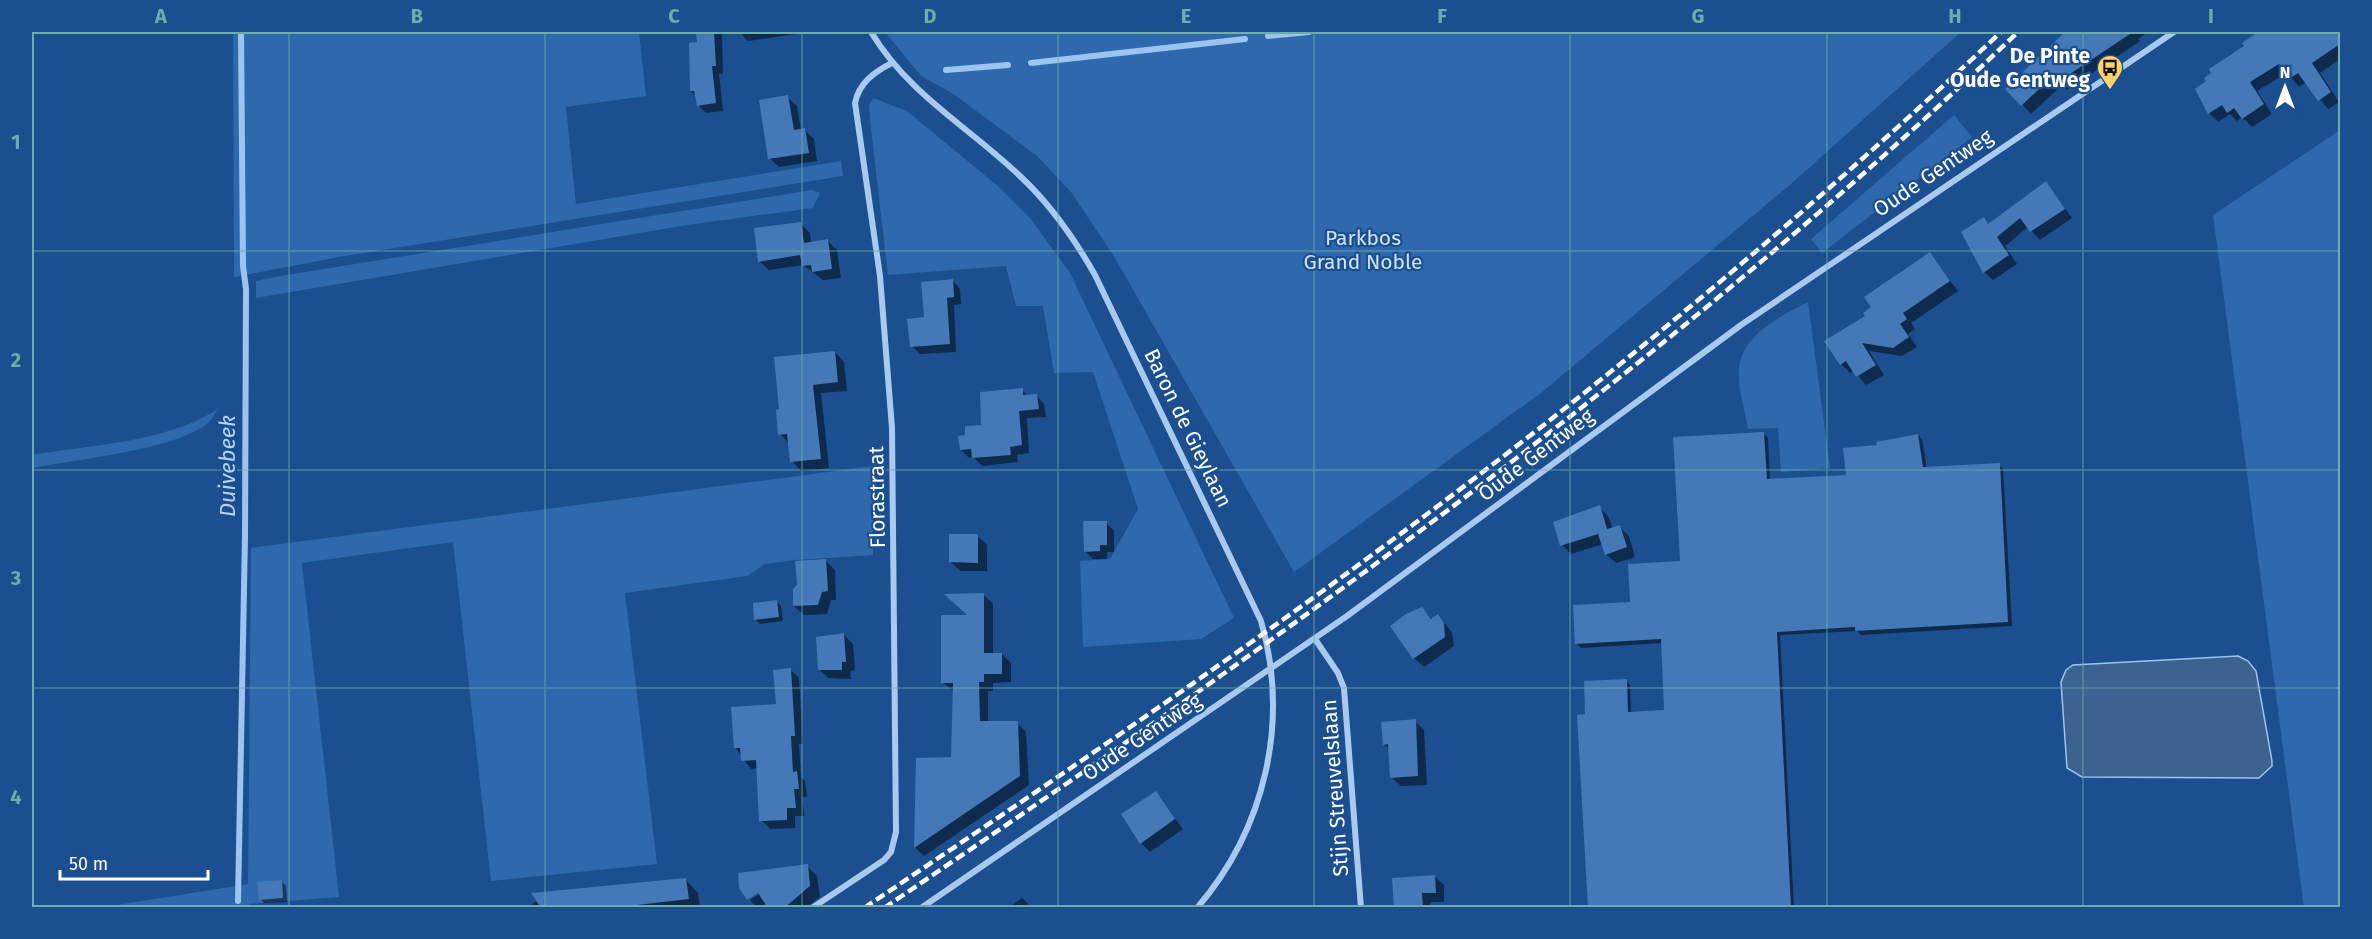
<svg xmlns="http://www.w3.org/2000/svg" width="2372" height="939" font-family="'Fira Sans',sans-serif">
<style>
.green{fill:#2e69ad}
.water{fill:#3c6290;stroke:#9cc4f0;stroke-width:1.5}
.shadow{fill:#0007}
.lines{fill:none;stroke-linecap:round;stroke-linejoin:round}
.stream{stroke:#9cc4f0;stroke-width:6}
.building{fill:#4478b7}
.minor{stroke:#a9c9ee;stroke-width:6}
.rail{stroke:#fff;stroke-width:4.5;stroke-dasharray:10 4.5;stroke-linecap:butt}
.grid{fill:none;stroke:#6fada8;stroke-width:1.5;stroke-opacity:0.55}
.labels{text-anchor:middle;stroke-width:4.5;stroke-linejoin:round;paint-order:stroke}
.poi-label{font-size:21px;font-weight:bold;fill:#fff;stroke:#1b4f8f;text-anchor:end}
.street-label{font-size:21px;fill:#fff;stroke:#1b4f8f}
.park-label{font-size:21px;fill:#cfe3fa;stroke:#1b4f8f}
.water-label{font-size:22px;font-style:italic;fill:#b5d3f5;stroke:#1b4f8f}
.neatline{fill:none;stroke:#6fada8;stroke-width:2}
.grid-label{font-size:20px;text-anchor:middle;font-weight:bold;fill:#6fada8}
</style>
<rect width="100%" height="100%" fill="#1b4f8f"/>
<path class="green" d="M233,32H639L646,96L566,107L576,204L841,161L843,176L339,257L234,277Z
M885,32H1961L1792,183L1541,393L1294,572L1115,258L1071,192L1036,155L952,93L921,76Z
M873,98L907,111L999,187L1030,218L1070,273L1234,618L1201,639L1083,647L1080,561L1110,559L1138,509L1093,372L1054,373L1043,306H1016L1006,266L888,275L870,120L869,105Z
M1954,115L1972,137L1822,253L1811,239Z
M2340,130V907L2304,908L2213,215Z
M812,190L820,193L813,208L687,225L256,298V281L281,276Z
M1808,302L1830,468L1781,472L1778,428L1748,429C1745,410 1737,386 1739,368C1742,334 1783,315 1808,302Z
M218,409C215,412 213,418 210,421C183,449 72,460 32,468V455C90,445 168,442 218,409Z
M873,466V555L795,560L765,564L747,576L625,593L657,864L491,881L453,542L302,563L339,897L249,904V908H98L248,884L251,548Z"/>
<path class="water" d="M2238,656L2248,661L2256,671L2272,761V766L2259,778L2082,777L2067,768L2061,682L2066,670L2073,665Z"/>
<path class="shadow" d="M698,32H718L722,35L723,74H719L723,111L706,113L698,105L697,97L691,91Z
M739,32H795L796,34L748,41Z
M2067,32H2144L2145,34L2138,39L2140,41L2067,90L2062,85L2031,114L2008,89Z
M2261,32H2340V59L2320,73L2339,102L2328,109L2306,82L2299,87L2287,73L2257,91L2272,114L2252,127L2242,117L2237,121L2230,114L2218,122L2209,113L2197,89L2247,47L2244,43Z
M787,97L797,106L801,131L805,130L814,139L817,161L779,167L770,158Z
M2046,183L2072,218L2040,240L2028,227L2005,246L2017,264L1993,280L1984,272V219L1989,225Z
M801,224L810,233L811,243L828,241L837,250L841,278L823,280L803,265L769,270L759,261Z
M1929,254L1958,291L1911,323L1915,329L1908,334L1917,347L1902,356L1869,351L1884,375L1866,385L1854,371L1850,373L1841,364L1867,316Z
M953,281L960,289L961,304L954,305L956,352L920,354L912,346L925,318Z
M835,352L844,362L847,391L821,393L829,468L801,471L792,461L790,444L780,434Z
M1022,390L1029,397L1037,396L1044,404L1046,417L1027,418L1029,453L1017,455L1018,462L982,466L973,457L969,458L961,450L967,436L982,426Z
M1763,433L1768,438L1770,481L1848,477L1878,446L1918,435L1922,439L1927,469L1999,465L2003,469L2012,626L1861,635L1857,631L1780,635L1794,908H1590L1587,716L1626,680L1630,685L1631,713L1665,712L1662,643L1581,648L1576,643L1682,563Z
M1599,507L1608,516L1613,529L1619,526L1629,536L1635,557L1616,563L1606,554L1603,544L1571,554L1562,545Z
M1106,523L1114,531V552H1107V559H1093L1085,551Z
M977,536L987,545V571H960L951,562Z
M825,560L835,570L836,600H831L827,614L804,615L794,606Z
M984,595L993,604V654H1002L1011,663V682L993,683V691H988V723H1017L1026,732L1029,785L924,856L915,847L917,759H952L954,691L942,682L971,617Z
M777,602L781,606L783,621L760,624L755,619Z
M1422,609L1433,620L1438,616L1447,626L1452,633L1454,646L1424,667L1414,658Z
M844,635L853,644L855,670L850,671L851,679L828,678L819,669Z
M790,669L799,678L803,744H799L801,777L805,781L807,797H802L804,816H795V828L770,829L761,820L758,768L751,769L735,747L778,705Z
M1415,721L1424,730L1427,785L1401,786L1391,777L1390,750L1384,744Z
M1155,793L1183,829L1150,852L1141,843Z
M807,866L817,876L820,897L805,908H770L767,903L757,908L750,900L766,890L764,887L749,899L741,887Z
M1434,876L1444,885V902H1430L1431,908H1395Z
M685,879L698,893L700,908H527L538,900Z
M282,882L286,886L287,902L264,903L260,899Z
M1022,898L1032,908H1008Z"/>
<g class="lines">
<path class="stream" d="M1268,36L1309,32
M1031,63L1245,39
M946,70L1008,65
M238,901L245,536L246,289L243,266L241,32"/>
</g>
<path class="building" d="M696,32H714L716,66H712L716,103L697,106L694,91H690L689,43L697,42Z
M2065,32H2133L2058,82L2053,76L2021,106L2005,89Z
M2258,32H2340V44L2312,63L2331,92L2318,101L2298,73L2289,79L2279,64L2250,82L2264,104L2242,119L2234,108L2227,113L2222,105L2208,114L2195,89L2206,81L2204,78L2211,73L2209,69L2244,46L2242,43Z
M788,95L794,130L805,128L809,153L768,159L759,100Z
M2046,181L2065,209L2030,232L2020,218L1997,237L2009,255L1983,273L1961,232L1984,217L1988,224Z
M801,222L804,243L828,239L832,269L812,272L811,265L802,266L800,255L758,262L754,228Z
M1930,252L1950,281L1903,313L1907,319L1900,324L1909,337L1893,348L1862,343L1876,365L1856,377L1846,361L1840,365L1824,341L1865,316L1863,313L1871,307L1864,297Z
M953,279L954,297L947,298L950,344L910,347L907,319L924,317L921,282Z
M835,351L838,382L813,385L821,459L790,462L787,434L778,435L776,410L779,409L774,357Z
M1023,388V395L1037,394L1039,409L1019,411L1022,445L1010,447L1011,455L972,458L971,449L960,450L958,436L965,435V426L981,425L980,392Z
M1764,432L1767,479L1846,475L1843,448L1877,445L1876,442L1918,434L1923,467L2000,463L2008,622L1855,631V627L1777,632L1791,908H1588L1577,715L1585,714L1584,681L1627,679L1628,712L1664,710L1661,639L1575,644L1573,605L1630,602L1628,564L1680,561L1673,437Z
M1600,505L1607,529L1620,525L1627,547L1605,555L1598,534L1560,546L1553,522Z
M1083,521H1107V545H1100V551L1084,552Z
M949,534H978V563L949,562Z
M826,559L828,591L822,592L818,605L793,606V589L797,585L795,561Z
M984,593V653H1002V674H984V682H979L980,721H1018L1020,776L914,848L916,758L951,757L953,683H941V615H967L944,594Z
M777,600L779,617L754,620L753,603Z
M1422,607L1431,619L1438,614L1444,623L1445,637L1413,659L1390,626L1406,614Z
M844,633L846,662H842V670H818L816,637Z
M791,668L795,736H791L793,772L797,771L799,789H794L796,808H787V820L759,821L756,760L741,761L740,748H734L731,707L776,704L773,670Z
M1416,719L1418,776L1390,778L1388,744L1383,745L1381,722Z
M1156,791L1175,819L1140,844L1121,814Z
M808,864L810,886L784,908H768L758,893L747,900L739,888L738,873Z
M1435,875L1436,893H1422L1423,908H1394L1392,878Z
M686,878L689,899L637,905V908H541L531,893Z
M282,880L283,898L259,900L257,882Z"/>
<g class="lines">
<path class="minor" d="M871,32C910,96 968,126 1021,177C1052,206 1074,238 1095,275L1261,621C1290,722 1265,829 1197,908
M1315,639L1338,673L1344,688L1361,908
M812,908L884,860L891,852L896,832L892,428L880,276L855,103C859,83 874,72 892,63
M921,908L1347,616L1741,325L2174,32"/>
<path class="rail" d="M864,908C1092,755 1319,600 1536,431C1697,305 1852,172 2001,32
M884,908C1281,640 1671,363 2018,32"/>
</g>
<path class="grid" d="M289,32V908M545,32V908M802,32V908M1058,32V908M1314,32V908M1570,32V908M1827,32V908M2083,32V908M32,251H2340M32,470H2340M32,688H2340"/>
<defs>
<symbol id="bus-pin" viewBox="-11 -11 22 30"><path d="M0 17L-7.5 6A9.5 9.5 0 1 1 7.5 6Z" fill="#ffd166" stroke="#1b4f8f"/><path d="M-5-6H5V4H4V6H2V4H-2V6H-4V4H-5ZM-3.5-4V0h7V-4ZM-3.5 1.2v1.5H-2V1.2ZM2 1.2v1.5H3.5V1.2Z" fill="#111"/></symbol>
</defs>
<g fill-rule="evenodd">
<use href="#bus-pin" x="2095" y="53" width="30" height="40"/>
</g>
<g class="labels">
<g class="poi-label">
<text x="2090" y="63">De Pinte<tspan x="2090" dy="24">Oude Gentweg</tspan></text>
</g>
<g class="street-label">
<text transform="translate(1933 173) rotate(-34)" y="7">Oude Gentweg</text>
<text transform="translate(1188 428) rotate(64)" y="7">Baron de Gieylaan</text>
<text transform="translate(1536 455) rotate(-37)" y="7">Oude Gentweg</text>
<text transform="translate(877 497) rotate(-91)" y="7">Florastraat</text>
<text transform="translate(1142 737) rotate(-34)" y="7">Oude Gentweg</text>
<text transform="translate(1335 788) rotate(-94)" y="7">Stijn Streuvelslaan</text>
</g>
<g class="park-label">
<text x="1363" y="245">Parkbos<tspan x="1363" dy="24">Grand Noble</tspan></text>
</g>
<g class="water-label">
<text transform="translate(227 466) rotate(-90)" y="8">Duivebeek</text>
</g>
</g>
<rect width="2372" height="939" fill="none" stroke="#1b4f8f" stroke-width="66"/>
<g transform="translate(2285 87)" stroke="#1b4f8f" stroke-width="4.5" paint-order="stroke">
<path d="M0-4.5L10 22L0 15L-10 22Z" fill="#ffffff"/>
<text y="-9" font-size="16" font-weight="bold" text-anchor="middle" fill="#ffffff">N</text>
</g>
<path d="M60 870v9h148v-9" fill="none" stroke="#ffffff" stroke-width="3"/>
<text x="69" y="870" font-size="18" fill="#ffffff" stroke="#1b4f8f" stroke-width="4.5" paint-order="stroke">50 m</text>
<rect x="33" y="33" width="2306" height="873" class="neatline"/>
<g class="grid-label">
<text x="161" y="23">A</text>
<text x="417" y="23">B</text>
<text x="674" y="23">C</text>
<text x="930" y="23">D</text>
<text x="1186" y="23">E</text>
<text x="1442" y="23">F</text>
<text x="1698" y="23">G</text>
<text x="1955" y="23">H</text>
<text x="2211" y="23">I</text>
<text x="16" y="149">1</text>
<text x="16" y="367">2</text>
<text x="16" y="585">3</text>
<text x="16" y="804">4</text>
</g>
</svg>
